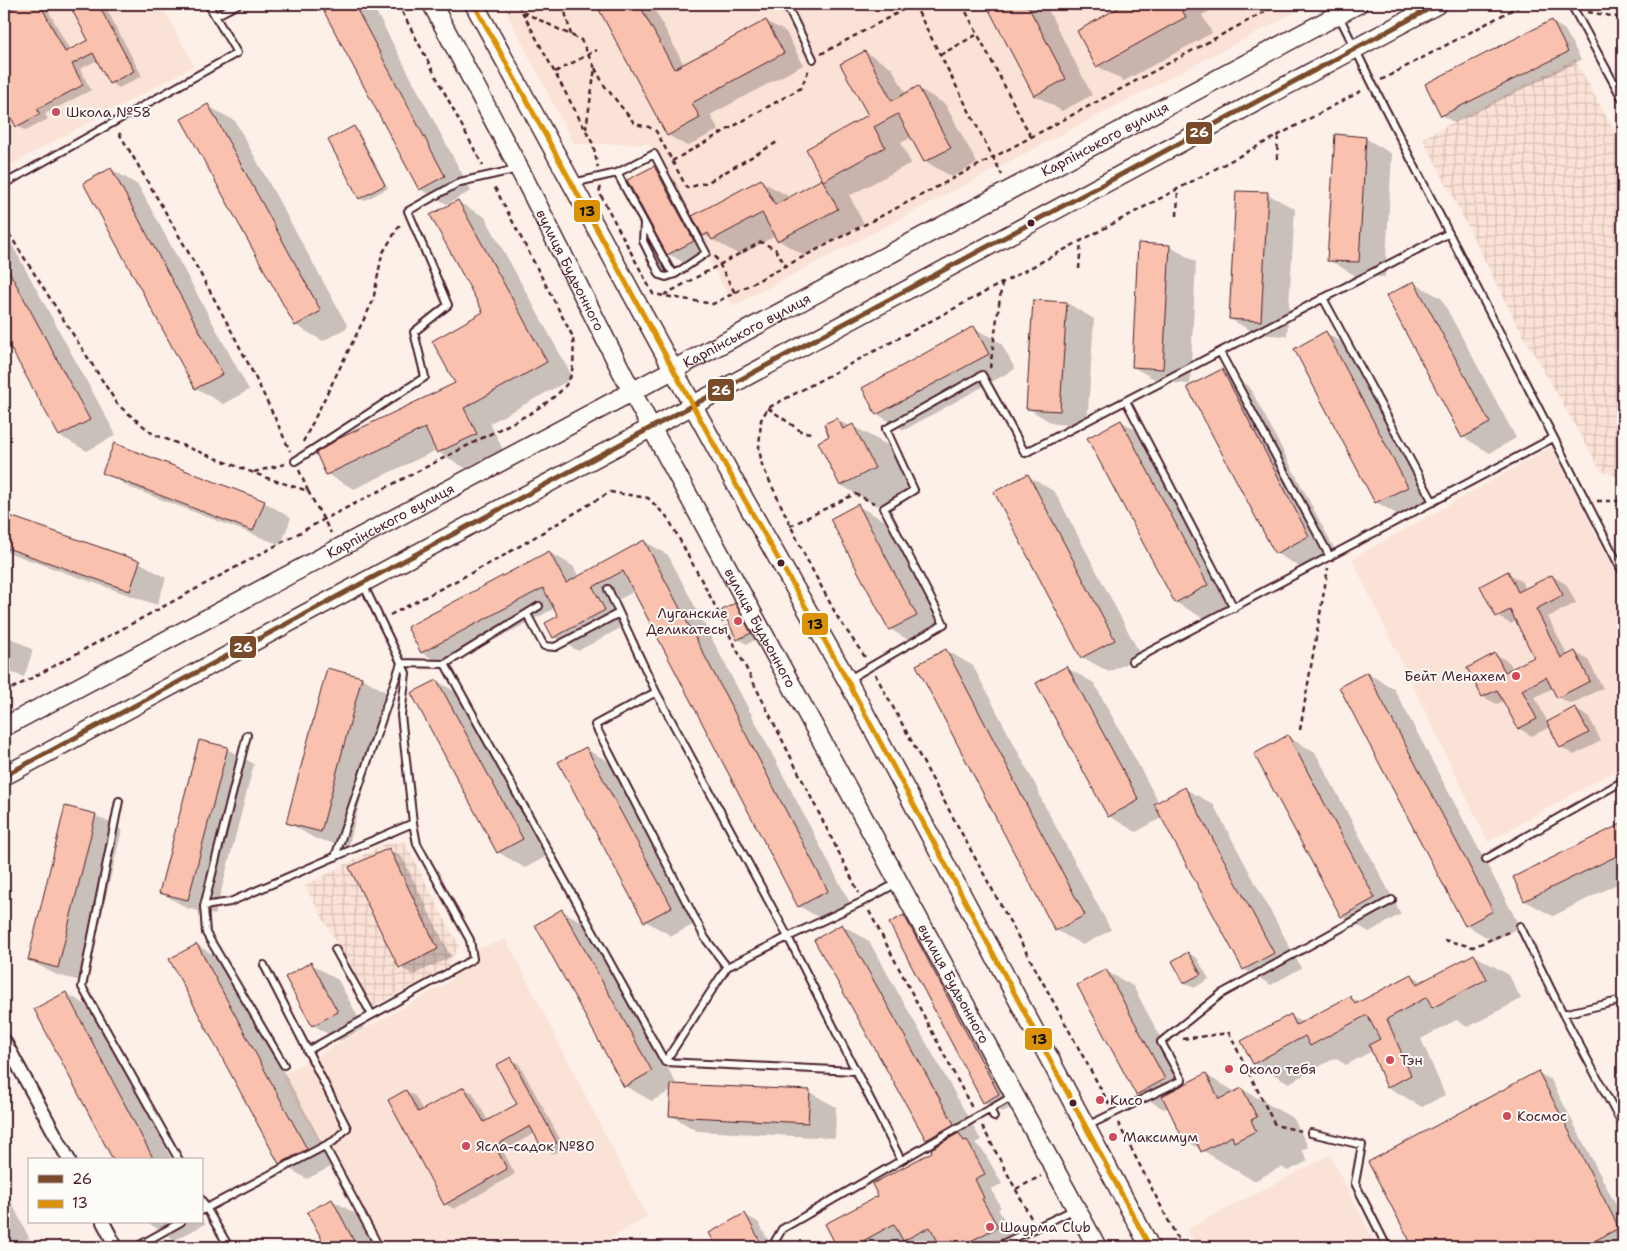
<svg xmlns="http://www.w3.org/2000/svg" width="1627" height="1251" font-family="'Shantell Sans',sans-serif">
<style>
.built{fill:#fbe2d7}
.industrial{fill:url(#industrial-grid)}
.shadow{fill:#0003}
.building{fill:#f9c1ae;stroke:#4a1f2b}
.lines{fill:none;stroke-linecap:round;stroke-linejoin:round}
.lane-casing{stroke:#4a1f2b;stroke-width:10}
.street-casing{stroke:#4a1f2b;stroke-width:16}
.secondary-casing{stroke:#4a1f2b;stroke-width:21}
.path{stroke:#4a1f2b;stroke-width:2.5;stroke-dasharray:5 4;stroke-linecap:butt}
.lane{stroke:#fdfcf7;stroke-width:6}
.street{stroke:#fdfcf7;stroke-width:12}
.secondary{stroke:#fdfcf7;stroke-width:18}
.bus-1-casing{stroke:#fdfcf7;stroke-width:9}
.bus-2-casing{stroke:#fdfcf7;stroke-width:9}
.bus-1{stroke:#7a4b2a;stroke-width:5}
.bus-2{stroke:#dd9206;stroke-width:5}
.poi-dot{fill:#d1495b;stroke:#fdfcf7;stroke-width:2}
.bus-dot{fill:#4a1f2b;stroke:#fdfcf7;stroke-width:2}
.labels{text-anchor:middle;stroke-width:4;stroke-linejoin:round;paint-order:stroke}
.poi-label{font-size:14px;fill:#4a1f2b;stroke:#fdfcf7;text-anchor:start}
.street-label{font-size:14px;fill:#4a1f2b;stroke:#fdfcf7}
.line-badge{stroke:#fdfcf7;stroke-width:2}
.badge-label{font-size:14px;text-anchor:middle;font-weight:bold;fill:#fff}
.pale-badge-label{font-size:14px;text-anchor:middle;font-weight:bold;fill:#111}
</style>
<defs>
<pattern id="industrial-grid" width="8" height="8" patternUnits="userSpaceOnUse" patternTransform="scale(1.25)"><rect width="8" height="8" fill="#fbe2d7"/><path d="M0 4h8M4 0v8" fill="none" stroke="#d9c1b9"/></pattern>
</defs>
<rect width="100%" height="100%" fill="#fcf0e8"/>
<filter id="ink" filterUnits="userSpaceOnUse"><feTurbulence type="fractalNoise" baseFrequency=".02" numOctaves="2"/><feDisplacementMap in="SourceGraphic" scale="10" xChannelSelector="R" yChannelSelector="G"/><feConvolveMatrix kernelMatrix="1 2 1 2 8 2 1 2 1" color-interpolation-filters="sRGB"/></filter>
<g filter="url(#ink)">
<path class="built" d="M4,4H161L194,66L8,166L4,158Z
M502,4H1311L733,306L649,144H574Z
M1552,447L1623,587V766L1488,842L1352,559Z
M506,939L647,1217L596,1247H376L282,1075L451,981L467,952Z
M1330,1155L1377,1247H1197L1187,1229Z"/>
<path class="industrial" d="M1575,59L1623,148V478L1601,471L1517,324L1423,138Z
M404,841L459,946L447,967L372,1007L305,886L382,845Z"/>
<path class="shadow" d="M22,4H45L70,51L89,41L70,4H104L142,76L119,88L110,83L98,60L80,69L91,90L45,114L48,119L26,131L17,126L4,101V30L18,22L11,9Z
M322,4H372L471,191L447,204L420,189Z
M598,4H652L684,65L766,21L786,32L803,65L710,115L719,130L687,146L668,135Z
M987,4H1045L1092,95L1062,111L1035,95Z
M1128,4H1223L1202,15L1212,33L1124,81L1097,66L1078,31Z
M1552,22L1565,30L1581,60L1455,123L1442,115Z
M865,52L892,68L906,94L918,88L945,104L977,163L952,177L925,161L912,137L901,143L911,163L851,195L848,193L864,224L805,256L778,240L775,236L740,255L702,234L711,251L687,264L668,254L654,167L673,178L693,217L761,181L788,196L789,199L822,181L825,182L808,149L870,116Z
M208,106L235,121L348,327L323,341L295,325Z
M354,128L358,130L388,188L364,201L360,198Z
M1365,138L1392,154L1385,277L1356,276L1329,260Z
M111,169L138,185L249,390L223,404L196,388Z
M1267,194L1295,209L1287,336L1257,334L1230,319Z
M458,202L485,217L573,378L490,423L503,450L465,468L438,452L437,450L354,489L327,474L457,384L485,313Z
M4,236L9,239L116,435L87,451L60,436L4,333Z
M1169,246L1196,262L1190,384L1160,382L1133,367Z
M1414,283L1441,298L1516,438L1490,453L1463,437Z
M1034,301L1067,303L1094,319L1087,426L1054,424L1027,408Z
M974,328L1001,343L1015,369L904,430L877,414Z
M1326,333L1353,349L1434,502L1403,518L1376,502Z
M1222,371L1249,386L1336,552L1303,569L1276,553Z
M837,419L850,427L853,426L889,446L910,489L877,506L841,485L831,437Z
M1121,421L1148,437L1235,601L1203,618L1175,602Z
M104,472L264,502L291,518L281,545L131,488Z
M1028,476L1055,492L1141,656L1109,672L1082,657Z
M858,506L885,521L943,631L917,645L890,629Z
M4,515L139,562L166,578L157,605L4,551Z
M644,541L668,555L851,905L823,920L799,906L635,591L616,601L628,624L578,651L554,637L559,617L555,608L446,666L422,653L409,627L549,552L573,566L579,577Z
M1508,573L1521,581L1526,590L1552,576L1566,584L1576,603L1548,617L1568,656L1575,652L1588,660L1603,688L1571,704L1558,697L1553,688L1535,697L1548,723L1575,709L1589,717L1601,741L1574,755L1561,747L1550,727L1532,736L1518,728L1504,701L1497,704L1483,697L1469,668L1495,654L1509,662L1513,669L1536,657L1517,620L1511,624L1497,616Z
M735,605L744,610L759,638L747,644L738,639Z
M4,634L33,650L24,677L4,670Z
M946,650L973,666L1040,794L1039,795L1111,930L1083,945L1056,930Z
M1067,668L1094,683L1159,803L1185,789L1213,804L1301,968L1271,985L1244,969L1163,817L1136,832L1109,816Z
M328,669L362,678L389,694L348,847L314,838L287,822Z
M1367,673L1394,689L1520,927L1493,941L1466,925Z
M437,681L464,697L549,855L525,868L498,852L413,694Z
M1288,737L1315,752L1401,914L1369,932L1342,916Z
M227,749L254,764L215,915L187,908L160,892Z
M586,749L613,764L698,922L672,936L645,921Z
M95,815L122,830L85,982L57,975L29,960Z
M1623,825V881L1553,916L1525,901L1515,878Z
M388,849L402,857L451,957L413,975L400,967Z
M4,879L11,894L4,898Z
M562,911L590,926L677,1085L809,1092L836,1107L835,1138L697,1131L670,1115L671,1091L652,1101L625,1086Z
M904,917L923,927L1016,1105L1002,1112L984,1102Z
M842,925L869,941L981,1140L975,1143L984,1152L1002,1184L991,1189L1001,1208L998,1209L1014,1237L997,1247H942L939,1241L928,1247H916L903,1239L887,1247H838L826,1225L880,1196L934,1152L939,1146L927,1139Z
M197,945L224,961L334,1165L307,1179L280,1163Z
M1188,953L1197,958L1209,979L1194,988L1185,983L1173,961Z
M1474,955L1509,975L1521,999L1468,1027L1456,1020L1421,1039L1445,1095L1422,1107L1388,1087L1372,1051L1346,1065L1335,1058L1289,1083L1254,1063L1291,1016L1303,1023L1350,997L1360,1003L1412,975L1423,982Z
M311,964L338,980L364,1028L340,1041L313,1025Z
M1106,971L1133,986L1186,1085L1206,1075L1236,1092L1242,1089L1294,1119L1308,1147L1302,1150L1308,1161L1288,1171L1281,1167L1254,1181L1185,1140L1169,1107L1164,1109L1137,1094Z
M66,993L93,1009L172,1160H114Z
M511,1059L519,1064L565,1148L553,1154L544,1149L535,1133L503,1151L515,1174L454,1209L445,1204L406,1091L415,1096L423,1111L464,1088L473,1093L488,1121L519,1104Z
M1537,1072L1551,1080L1623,1219V1241L1610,1247H1415L1370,1162Z
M4,1187L29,1238L10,1247H4Z
M332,1200L359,1216L376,1247H327L309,1212Z
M745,1215L758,1222L772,1247H719L711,1233Z
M201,1216L205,1224L175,1240L147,1222H201Z"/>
<path class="building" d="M20,4H40L65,52L88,40L69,4H98L134,71L109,84L93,53L72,64L83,85L37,109L40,114L16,127L4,104V12Z
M320,4H354L445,176L419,190Z
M596,4H639L674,69L766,20L784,53L692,103L700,118L667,136Z
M986,4H1027L1066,79L1034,96Z
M1125,4H1178L1186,17L1096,67L1077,31Z
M1552,20L1568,52L1441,116L1425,84Z
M865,51L892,101L918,86L951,148L924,162L898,114L874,127L885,147L823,181L806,149L868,115L840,64Z
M208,104L321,311L295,326L181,119Z
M354,126L385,185L359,199L328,140Z
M1335,134L1366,137L1359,262L1327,261Z
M654,166L694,241L667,255L627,180Z
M111,168L223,374L195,389L83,183Z
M761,179L775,205L822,179L838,209L777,241L762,213L712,240L708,233L703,236L692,216Z
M1236,191L1268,192L1261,321L1229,319Z
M458,200L547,362L464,408L477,434L437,453L425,428L326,475L316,453L338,439L455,383L432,341L483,312L430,215Z
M1138,243L1170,245L1163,369L1132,367Z
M4,262L90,420L59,436L4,336Z
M1414,281L1490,423L1462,438L1386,296Z
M1033,300L1067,302L1060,411L1026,409Z
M974,326L989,354L876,415L862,388Z
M1326,331L1408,487L1375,503L1294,349Z
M1222,369L1309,536L1275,554L1187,387Z
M837,418L843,429L853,424L875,468L840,486L818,442L829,436L824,424Z
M1121,420L1208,585L1175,603L1087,438Z
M114,443L265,501L253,531L102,473Z
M1028,474L1115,640L1081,658L994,492Z
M858,504L917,616L889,630L830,519Z
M4,514L140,561L130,591L4,547Z
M644,540L828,891L798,907L623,571L593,587L605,610L553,638L545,623L558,616L543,588L421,653L407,627L549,551L566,583Z
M1508,571L1518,592L1552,575L1563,595L1536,609L1561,658L1575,651L1590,681L1557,698L1546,677L1522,690L1537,719L1518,729L1497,690L1482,697L1467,668L1495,653L1505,672L1534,657L1510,610L1496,617L1480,586Z
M735,603L751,633L737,640L722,610Z
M946,649L1014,779H1013L1085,915L1055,931L916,665Z
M1067,666L1139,800L1108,817L1036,683Z
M327,668L362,677L321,832L286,823Z
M1367,672L1493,911L1465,926L1339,687Z
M437,680L523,839L497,853L411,693Z
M1575,707L1589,733L1560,748L1547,722Z
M1288,735L1375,898L1341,917L1254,754Z
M199,740L228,747L188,900L159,893Z
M586,747L672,907L644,922L558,762Z
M1185,787L1274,953L1243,970L1154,804Z
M65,806L96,814L58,968L28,960Z
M1623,823V853L1524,901L1513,877Z
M389,848L438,949L399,968L349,867Z
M562,909L652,1071L624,1087L535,925Z
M904,915L999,1094L983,1103L889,923Z
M842,924L954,1124L926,1140L814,940Z
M197,944L307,1149L279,1164L169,959Z
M1188,952L1201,974L1184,983L1172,961Z
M1474,954L1487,979L1432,1008L1427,997L1387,1019L1411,1075L1387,1088L1369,1045L1380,1039L1367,1015L1310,1046L1305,1036L1253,1064L1241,1041L1291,1014L1296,1025L1350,996L1355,1004L1412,974L1417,984Z
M311,962L338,1012L312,1026L285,977Z
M1106,969L1165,1079L1136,1095L1077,985Z
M66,992L154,1160H113L34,1009Z
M511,1057L557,1143L543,1150L530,1126L495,1146L507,1169L444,1205L388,1100L406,1090L418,1112L464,1087L484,1122L517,1104L496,1065Z
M1538,1071L1619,1228L1583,1247H1413L1368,1162Z
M1206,1073L1219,1099L1242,1088L1257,1117L1251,1120L1256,1131L1234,1142L1232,1136L1201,1152L1194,1136L1184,1141L1162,1096Z
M671,1084L810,1090L808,1123L669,1116Z
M959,1133L964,1141L967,1140L985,1174L975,1179L984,1198L982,1199L998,1227L959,1247H941L930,1227L903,1241L894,1224L852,1247H837L825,1224L878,1196L872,1184L932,1152L931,1149Z
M332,1199L357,1247H326L307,1212Z
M745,1213L763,1247H717L709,1233Z"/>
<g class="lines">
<defs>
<path id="lane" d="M786,4L813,59
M1335,4L1338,14L1373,85L1623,573
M1571,4L1623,100
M215,16L238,4
M573,183L617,173L669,268L675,274L706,253L654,154L617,173
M4,184L237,53L208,4
M644,224L643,241L660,275L666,277L675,274
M1323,298L1433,502
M1220,352L1330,557
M1126,401L1234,608
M295,461L425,377L414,332L448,305L408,211L460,182L518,169
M608,589L656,692
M527,614L544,646L555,647L619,613
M1132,661L1553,438
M445,664L665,1062
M849,679L944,624L884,508L914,490L886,429L982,375L1025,453L1449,233
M247,735L204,906L206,933L284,1065
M119,801L82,987L179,1160
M335,857L401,663L445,664L539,606
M1486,859L1623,781
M204,906L230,902L413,823
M1520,926L1563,1014L1623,1126
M335,949L372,1015
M727,967L705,938L595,725L656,692L788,937L864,901L897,883
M1563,1014L1623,1000
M307,1051L473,959L470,940L417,844L413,823L401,715L406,673L363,584
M665,1062L727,967L788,937L901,1160
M665,1062L855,1071
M990,1109L994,1117
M1087,1126L1182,1080L1161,1042L1221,994L1392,900
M1311,1133L1362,1145L1355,1183L1387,1247
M325,1146L379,1247
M201,1199L229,1247
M201,1211L334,1141L347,1128L264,965
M136,1247L181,1222
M777,1247L774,1243L782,1229L1013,1096
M996,1247L1075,1209"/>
<path id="street" d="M4,1040L69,1160
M103,1222L116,1247"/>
<g id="secondary">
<path id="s1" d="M432,4L524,178L632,392L1097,1247"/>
<path d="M474,4L734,481L847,680L1150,1247"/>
<path id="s2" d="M4,727L1358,4"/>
<path d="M4,776L1438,4"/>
</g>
</defs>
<use href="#lane" class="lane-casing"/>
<use href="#street" class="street-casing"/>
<use href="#secondary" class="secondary-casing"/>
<path class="path" d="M398,4L483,166
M518,4L593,144L598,168
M563,4L571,35
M914,4L1002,175
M962,4L1031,137
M523,12L581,40L595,68L586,129
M1588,12L1623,18
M821,54L914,4
M940,55L978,34
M595,68L604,85L635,124L649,127L656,131L687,188L708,182L779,141
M555,72L597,50
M1381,80L1523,4
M119,133C180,236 241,341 290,451
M1277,159L1278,135
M672,161L801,88L809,69
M601,187L599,192L653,294L713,304L994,157L1279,4
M1177,216L1178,189
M4,226L118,405L153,434L267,478L308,491L331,533
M715,256L735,293
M1079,269L1081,241
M664,295L761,242L775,249L786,266
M990,368L1002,283
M768,408L802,432L813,433
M303,442L373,301L382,254L401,223
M299,470L308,491
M254,472L285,464
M1597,501H1623
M790,526L855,494L874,503
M390,615L498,559L610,492L648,498L668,518L711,598L859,893
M865,657L838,618L805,556L762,465L759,448L761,420L768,408L1363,90
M875,674L1109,1104
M4,693L323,520L531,413C568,388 576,384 573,337L493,184
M1300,730L1328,568
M869,911L972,1108
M1444,940L1473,947L1511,931
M1183,1039L1229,1033L1275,1125L1301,1131
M1118,1123L1182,1247
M982,1126L1031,1218
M1016,1189L1041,1176"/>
<use href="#lane" class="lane"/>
<use href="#street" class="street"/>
<use href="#secondary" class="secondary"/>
<defs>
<path id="bus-1" d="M4,776L1438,4"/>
<path id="bus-2" d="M474,4L734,481L847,680L1150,1247"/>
</defs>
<use href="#bus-1" class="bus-1-casing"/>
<use href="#bus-2" class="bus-2-casing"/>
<use href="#bus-1" class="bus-1"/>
<use href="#bus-2" class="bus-2"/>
</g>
</g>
<g class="poi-dot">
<circle cx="56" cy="112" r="5"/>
<circle cx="738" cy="621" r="5"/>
<circle cx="1516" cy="676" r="5"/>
<circle cx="1390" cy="1060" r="5"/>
<circle cx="1229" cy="1069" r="5"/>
<circle cx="1100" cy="1100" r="5"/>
<circle cx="1507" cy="1116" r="5"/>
<circle cx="1113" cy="1137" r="5"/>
<circle cx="466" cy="1146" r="5"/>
<circle cx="990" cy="1227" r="5"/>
</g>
<g class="bus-dot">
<circle cx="1031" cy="223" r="4.5"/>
<circle cx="781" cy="563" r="4.5"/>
<circle cx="1073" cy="1103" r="4.5"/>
</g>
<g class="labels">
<g class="poi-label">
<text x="66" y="117">Школа №58</text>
<text x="728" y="618" text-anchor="end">Луганские<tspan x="728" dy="16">Деликатесы</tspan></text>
<text x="1506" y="681" text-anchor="end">Бейт Менахем</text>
<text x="1400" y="1065">Тэн</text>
<text x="1239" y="1074">Около тебя</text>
<text x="1110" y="1105">Кисо</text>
<text x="1517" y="1121">Космос</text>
<text x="1123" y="1142">Максимум</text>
<text x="476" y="1151">Ясла-садок №80</text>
<text x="1000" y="1232">Шаурма Club</text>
</g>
<g class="street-label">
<text dy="5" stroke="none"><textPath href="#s2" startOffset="1248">Карпінського вулиця</textPath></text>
<text dy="5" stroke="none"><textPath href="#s1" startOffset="300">вулиця Будьонного</textPath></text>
<text dy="5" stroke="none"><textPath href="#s2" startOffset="842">Карпінського вулиця</textPath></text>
<text dy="5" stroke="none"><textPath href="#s2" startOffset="438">Карпінського вулиця</textPath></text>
<text dy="5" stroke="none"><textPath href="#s1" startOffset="705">вулиця Будьонного</textPath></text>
<text dy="5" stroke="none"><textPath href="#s1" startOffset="1110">вулиця Будьонного</textPath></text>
</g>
</g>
<g class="line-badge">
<rect x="1185" y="121" width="28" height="24" rx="5" fill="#7a4b2a"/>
<rect x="573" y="199" width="28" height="24" rx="5" fill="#dd9206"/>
<rect x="707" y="378" width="28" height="24" rx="5" fill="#7a4b2a"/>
<rect x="801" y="612" width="28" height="24" rx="5" fill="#dd9206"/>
<rect x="229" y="635" width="28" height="24" rx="5" fill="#7a4b2a"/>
<rect x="1024" y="1027" width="29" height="24" rx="5" fill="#dd9206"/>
</g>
<g class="badge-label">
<text x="1199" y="137">26</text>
<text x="721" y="395">26</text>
<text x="243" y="652">26</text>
</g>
<g class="pale-badge-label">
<text x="587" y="216">13</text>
<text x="815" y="629">13</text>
<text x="1039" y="1044">13</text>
</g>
<rect width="1627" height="1251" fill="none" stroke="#fdfcf7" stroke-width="20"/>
<rect x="10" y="10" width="1607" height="1231" fill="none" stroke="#4a1f2b" stroke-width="2" filter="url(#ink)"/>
<rect x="28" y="1158" width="175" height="65" fill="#fdfcf7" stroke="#b5a4a5"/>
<rect x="38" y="1175" width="25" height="8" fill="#7a4b2a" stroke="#b5a4a5"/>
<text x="72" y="1184" font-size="15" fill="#4a1f2b">26</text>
<rect x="38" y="1200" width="25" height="8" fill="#dd9206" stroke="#b5a4a5"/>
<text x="72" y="1208" font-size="15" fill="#4a1f2b">13</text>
</svg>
